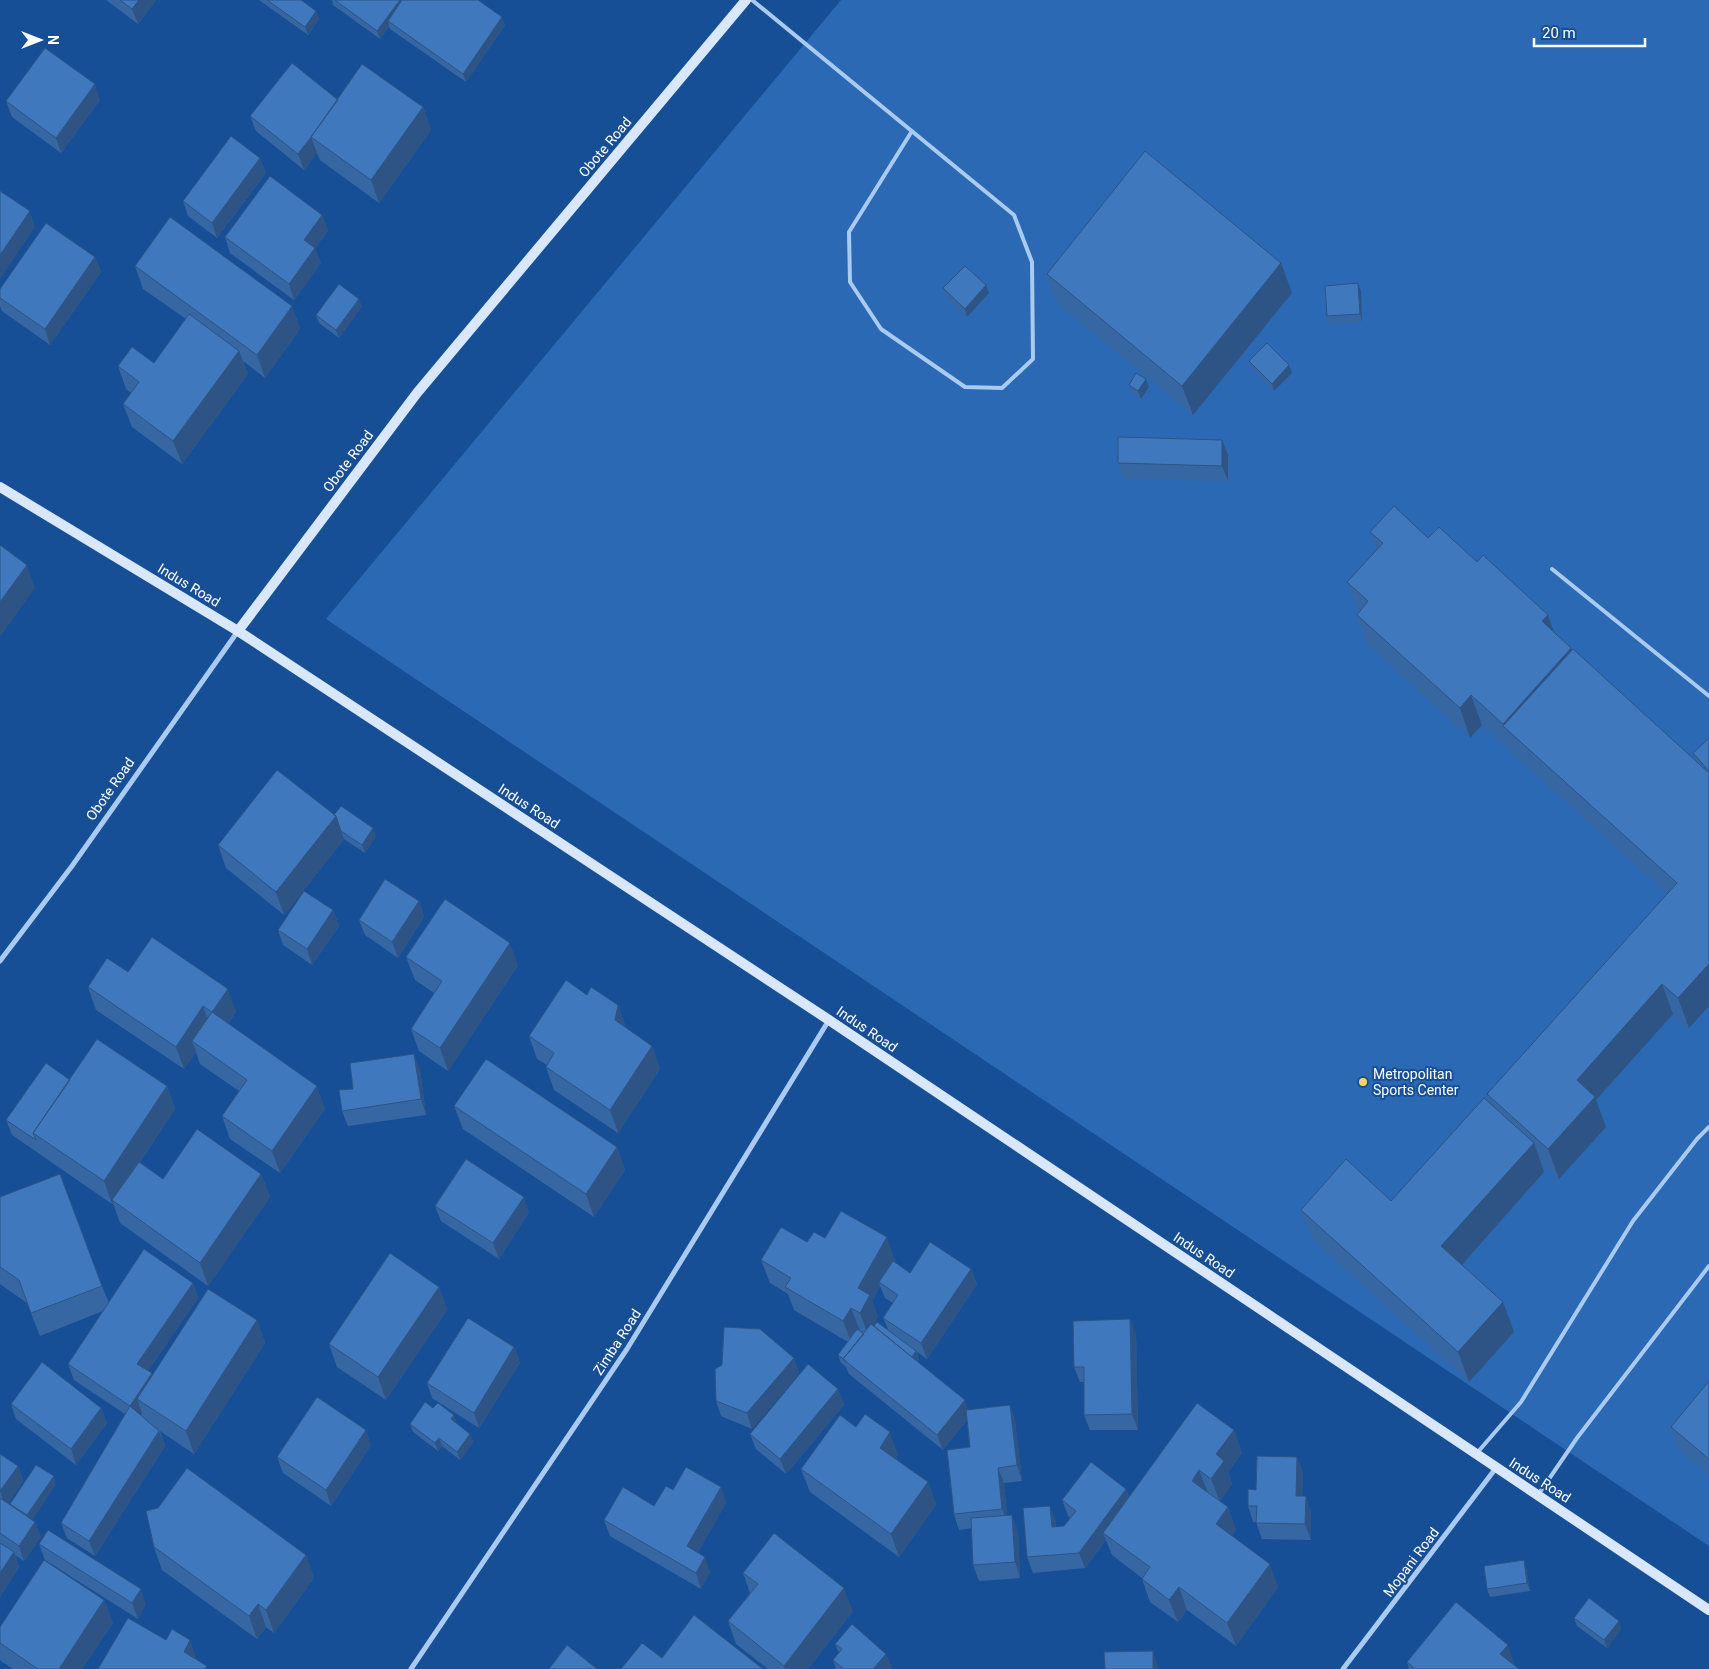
<svg xmlns="http://www.w3.org/2000/svg" width="1709" height="1669" font-family="Roboto,sans-serif">
<style>
.green{fill:#2b69b4}
.lines{fill:none;stroke-linecap:round;stroke-linejoin:round}
.lane{stroke:#a9caf1;stroke-width:4}
.street{stroke:#a9caf1;stroke-width:5}
.secondary{stroke:#d8e7fc;stroke-width:10}
.wall{fill:#3767a3;fill-rule:evenodd}
.shaded-wall{fill:#2d5484}
.building{fill:#4078bd;stroke:#2d5484}
.poi-dot{fill:#ffd369;stroke:#174f96;stroke-width:2}
.labels{text-anchor:middle;stroke-width:4;stroke-linejoin:round;paint-order:stroke}
.street-label{font-size:14px;fill:#fff;stroke:#174f96}
.poi-label{font-size:14px;fill:#fff;stroke:#174f96;text-anchor:start}
</style>
<rect width="100%" height="100%" fill="#174f96"/>
<path class="green" d="M841,0H1709V1546L326,619Z"/>
<g class="lines">
<path class="lane" d="M752,0L1014,215L1032,262L1033,359L1002,388L965,387L881,329L850,282L849,232L912,131
M1552,569L1709,696
M1477,1453L1521,1402L1633,1221L1697,1139L1709,1127
M1538,1495L1577,1438L1709,1266"/>
<path class="street" d="M0,961L72,866L238,631
M411,1669L627,1349L829,1020
M1343,1669L1496,1468"/>
<path class="secondary" d="M0,487L238,631L829,1020L1709,1610
M238,631L417,393L746,0"/>
</g>
<path class="wall" d="M106,0H156L138,24Z
M259,0H301L316,11L319,19L308,35Z
M332,0H479V1L505,25L466,82L390,29L389,26L380,39L333,5Z
M100,100L61,153L12,117L6,101Z
M338,100L423,107L431,130L379,203L320,160L317,153L304,170L256,131L250,116Z
M260,158L266,173L217,238L188,216L183,201Z
M322,215L328,231L315,248L321,263L294,300L230,253L225,237Z
M95,257L101,272L50,345L2,311L0,306V289Z
M135,266L292,306L300,329L265,378L243,361L248,374L182,464L132,427L123,404L131,393L126,389L118,366L154,363L186,319L143,289Z
M1047,274L1292,293L1193,415L1057,303Z
M1358,283L1361,291L1362,322L1330,324L1327,316Z
M943,288L989,293L967,317L946,296Z
M362,306L339,338L319,323L316,315Z
M1249,361L1292,373L1274,391L1252,369Z
M1129,385L1149,387L1141,399L1131,393Z
M1222,440L1228,455V481L1123,479L1118,463Z
M1370,532L1428,538L1554,633L1571,648L1572,650L1695,761L1693,753L1709,738V1006L1689,1028L1673,1014L1596,1100L1606,1127L1559,1179L1541,1162L1544,1172L1462,1265L1514,1332L1469,1382L1312,1239L1301,1210L1391,1201L1491,1104L1487,1094L1667,894L1514,755L1513,754L1482,725L1470,738L1367,644L1357,615L1359,612L1347,582L1377,550Z
M334,815L376,836L365,853L344,839L284,915L226,868L218,845Z
M419,901L424,917L398,958L365,935L359,920Z
M333,910L339,926L312,965L283,945L278,930Z
M406,957L518,965L448,1071L419,1051L411,1029L434,993L415,980Z
M128,972L236,1011L228,1024L325,1109L280,1173L230,1139L222,1116L239,1091L200,1064L196,1052L184,1069L96,1010L88,987Z
M587,995L618,1005L626,1028L652,1046L660,1069L618,1133L554,1090L546,1067L547,1065L537,1059L529,1036Z
M420,1070L426,1115L348,1126L342,1111L353,1089Z
M70,1080L167,1086L175,1109L140,1162L163,1179L261,1174L270,1197L208,1286L120,1223L113,1203L112,1204L12,1135L6,1120Z
M454,1106L617,1147L625,1170L594,1217L463,1129Z
M0,1197L102,1286L109,1303L193,1283L198,1298L148,1371L153,1375L257,1320L265,1343L194,1454L160,1431L165,1446L95,1556L67,1538L61,1523L125,1414L74,1380L68,1364L103,1311L40,1336L27,1303L0,1284Z
M435,1206L529,1212L499,1259L441,1221Z
M825,1238L895,1260L894,1262L910,1273L971,1269L977,1284L927,1359L917,1352L919,1359L917,1361L968,1410L1010,1405L1015,1421L1022,1481L1004,1483L1007,1516L1018,1531L1020,1578L979,1581L973,1565L972,1528L959,1530L954,1514L970,1447L967,1420L943,1450L849,1374L846,1367L841,1363L838,1355L848,1342L794,1310L788,1294L770,1283L761,1260L807,1242ZM880,1286L885,1298L893,1303L883,1318L888,1329L873,1326L878,1317L872,1301Z
M439,1287L447,1310L386,1400L337,1367L329,1344Z
M724,1327L752,1429L721,1416L716,1401L722,1365Z
M1136,1335L1138,1430H1090L1084,1415V1382H1080L1074,1367Z
M514,1347L520,1363L479,1428L432,1398L427,1383Z
M1709,1381V1475L1679,1450L1671,1427Z
M838,1389L844,1405L786,1474L756,1449L750,1434Z
M11,1404L101,1408L107,1423L76,1465L16,1419Z
M433,1408L457,1423H456L470,1434L473,1442L460,1460L442,1446L438,1451L413,1432L410,1424Z
M856,1427L898,1455L896,1459L928,1482L936,1505L899,1557L810,1492L801,1469Z
M1234,1430L1242,1453L1228,1472L1232,1484L1220,1501L1228,1507L1236,1530L1232,1536L1278,1587L1236,1646L1187,1610L1178,1622L1150,1602L1142,1579V1578L1112,1555L1106,1540L1085,1568L1033,1573L1027,1557L1056,1521V1527L1064,1526L1070,1518L1068,1516L1062,1500L1126,1489L1129,1497Z
M371,1445L331,1506L283,1473L277,1457Z
M0,1454L18,1466L23,1481L8,1503L11,1505L10,1504L56,1484L32,1520L35,1522L41,1537L24,1561L15,1555L19,1567L0,1597Z
M1303,1472L1302,1496L1311,1511V1540L1262,1539L1256,1522H1253L1248,1506Z
M721,1487L726,1503L698,1552L710,1572L701,1589L610,1536L604,1520L654,1506L673,1490Z
M39,1544L146,1604L138,1619L45,1560Z
M154,1547L306,1555L314,1578L274,1633L266,1627L257,1639L162,1570Z
M1524,1560L1526,1568L1530,1591L1490,1597L1487,1589Z
M743,1573L853,1611L808,1669H768L736,1644L728,1621L750,1593Z
M104,1600L113,1623L82,1669H13L1,1661L0,1659V1627Z
M1574,1618L1619,1621L1621,1629L1607,1648L1577,1626Z
M835,1644L886,1654L892,1669H836L833,1660L839,1653Z
M1407,1662L1519,1669H1409Z"/>
<path class="shaded-wall" d="M139,0H156L138,24L132,9Z
M400,0H409L388,21L389,26L380,39L377,31Z
M316,11L319,19L308,35L305,27Z
M502,17L505,25L466,82L463,74Z
M95,84L100,100L61,153L56,138Z
M423,107L431,130L379,203L371,180Z
M311,137L317,153L304,170L298,154Z
M260,158L266,173L217,238L212,223Z
M30,211L35,227L0,279V255Z
M322,215L328,231L310,255L304,240Z
M315,248L321,263L294,300L289,284Z
M95,257L101,272L50,345L45,329Z
M1281,263L1292,293L1193,415L1182,386Z
M1358,283L1361,291L1362,322L1360,314Z
M986,285L989,293L967,317L965,309Z
M359,299L362,306L339,338L336,330Z
M292,306L300,329L265,378L257,355Z
M239,351L248,374L182,464L173,441Z
M1289,365L1292,373L1274,391L1272,384Z
M1146,379L1149,387L1141,399L1138,391Z
M1222,440L1228,455V481L1222,466Z
M27,565L35,588L0,637V602Z
M1548,615L1558,644L1542,621Z
M1571,648L1582,678L1503,726V724Z
M1471,695L1482,725L1470,738L1460,708Z
M336,816L344,839L284,915L276,892Z
M373,828L376,836L365,853L362,845Z
M419,901L424,917L398,958L392,942Z
M333,910L339,926L312,965L307,949Z
M510,943L518,965L448,1071L440,1048Z
M1709,964V1006L1689,1028L1678,998Z
M1662,984L1673,1014L1596,1100L1606,1127L1559,1179L1548,1149L1577,1080Z
M228,989L236,1011L220,1035L212,1012Z
M618,1005L626,1028L615,1020Z
M203,1006L211,1029L192,1041L196,1052L184,1069L176,1047Z
M652,1046L660,1069L618,1133L610,1110Z
M414,1054L420,1070L426,1115L421,1099Z
M167,1086L175,1109L113,1202L112,1200L113,1203L112,1204L104,1181Z
M317,1086L325,1109L280,1173L272,1151Z
M1534,1143L1544,1172L1452,1276L1441,1246Z
M617,1147L625,1170L594,1217L586,1194Z
M261,1174L270,1197L208,1286L200,1263Z
M524,1197L529,1212L499,1259L493,1243Z
M887,1237L895,1260L882,1284L879,1282L880,1286L872,1301L878,1317L868,1335L860,1313L858,1288Z
M971,1269L977,1284L927,1359L921,1343Z
M193,1283L198,1298L143,1379L137,1364Z
M439,1287L447,1310L386,1400L378,1377Z
M1503,1302L1514,1332L1469,1382L1458,1352Z
M851,1308L860,1331L852,1344L843,1321Z
M1130,1319L1136,1335L1138,1430L1132,1414Z
M257,1320L265,1343L194,1454L186,1431Z
M514,1347L520,1363L479,1428L474,1413Z
M916,1351L919,1359L914,1365L912,1357Z
M794,1358L800,1374L752,1429L747,1413Z
M152,1373L158,1389L137,1399L142,1413L136,1422L130,1406Z
M838,1389L844,1405L786,1474L780,1459Z
M965,1400L970,1416L943,1450L937,1435Z
M1010,1405L1015,1421L1022,1481L1017,1465Z
M101,1408L107,1423L76,1465L71,1449Z
M454,1415L457,1423L453,1427L451,1419Z
M366,1430L371,1445L331,1506L326,1490Z
M1234,1430L1242,1453L1228,1472L1232,1484L1220,1502L1211,1479L1216,1454Z
M159,1431L165,1446L95,1556L89,1541Z
M890,1432L898,1455L888,1471L880,1448Z
M470,1434L473,1442L460,1460L457,1452Z
M439,1438L442,1446L438,1451L435,1443Z
M1297,1457L1303,1472L1302,1511L1296,1496Z
M18,1466L23,1481L5,1507L0,1491Z
M998,1468L1004,1483L1008,1524L1002,1509Z
M1199,1470L1208,1493L1192,1481Z
M54,1476L56,1484L30,1523L27,1515Z
M928,1482L936,1505L899,1557L891,1534Z
M721,1487L726,1503L693,1561L687,1546Z
M1126,1489L1132,1505L1103,1533L1106,1540L1085,1568L1079,1553Z
M1306,1496L1311,1511V1540L1305,1524Z
M1050,1506L1056,1521L1057,1543L1052,1527Z
M1228,1507L1236,1530L1224,1547L1216,1524Z
M1012,1515L1018,1531L1020,1578L1015,1562Z
M35,1522L41,1537L24,1561L19,1546Z
M14,1552L19,1567L0,1597V1573Z
M306,1555L314,1578L274,1633L266,1610Z
M705,1557L710,1572L701,1589L696,1573Z
M1524,1560L1526,1568L1530,1591L1527,1583Z
M1270,1564L1278,1587L1236,1646L1227,1623Z
M1179,1587L1187,1610L1178,1622L1169,1600Z
M844,1588L853,1611L808,1669H785L784,1666Z
M141,1589L146,1604L138,1619L132,1603Z
M104,1600L113,1623L82,1669H59Z
M258,1604L266,1627L257,1639L249,1616Z
M1619,1621L1621,1629L1607,1648L1604,1640Z
M190,1640L198,1663L184,1652Z
M1508,1645L1516,1668L1500,1654Z
M1153,1651L1158,1667L1159,1669H1153Z
M886,1654L892,1669H873Z"/>
<path class="building" d="M120,0H139L132,9Z
M267,0H301L316,11L305,27Z
M335,0H400L377,31Z
M402,0H478L502,17L463,74L388,21Z
M45,48L95,84L56,138L6,101Z
M292,63L338,100L311,137L298,154L250,116Z
M362,64L423,107L371,180L311,137Z
M231,136L260,158L212,223L183,201Z
M1145,151L1281,263L1182,386L1047,274Z
M270,176L322,215L304,240L315,248L289,284L225,237Z
M0,191L30,211L0,255Z
M170,217L292,306L257,355L135,266Z
M46,223L95,257L45,329L0,298V289Z
M965,266L986,285L965,309L943,288Z
M1358,283L1360,314L1327,316L1325,286Z
M339,284L359,299L336,330L316,315Z
M189,314L239,351L173,441L123,404L139,382L118,366L132,347L154,363Z
M1267,343L1289,365L1272,384L1249,361Z
M1136,373L1146,379L1138,391L1129,385Z
M1118,437L1222,440V466L1118,463Z
M1394,506L1428,538L1439,527L1477,562L1483,555L1548,615L1542,621L1571,648L1503,724L1471,695L1460,708L1357,615L1368,601L1347,582L1383,543L1370,532Z
M0,545L27,565L0,602Z
M1573,649L1709,773V964L1678,998L1662,984L1577,1080L1595,1097L1548,1149L1487,1094L1677,883L1503,726Z
M1709,738V771L1693,753Z
M277,770L336,816L276,892L218,845Z
M341,806L373,828L362,845L341,831L336,816L334,815Z
M385,879L419,901L392,942L359,920Z
M304,891L333,910L307,949L278,930Z
M445,899L510,943L440,1048L411,1029L442,981L406,957Z
M152,937L228,989L212,1012L203,1006L176,1047L88,987L107,958L128,972Z
M566,980L587,995L591,987L618,1005L615,1020L652,1046L610,1110L546,1067L554,1053L529,1036Z
M212,1012L317,1086L272,1151L222,1116L247,1080L192,1041Z
M97,1039L167,1086L104,1181L33,1133Z
M414,1054L421,1099L342,1111L339,1090L353,1089L350,1063Z
M486,1059L617,1147L586,1194L454,1106Z
M46,1063L70,1080L33,1133L36,1140L6,1120Z
M1484,1098L1534,1143L1441,1246L1503,1302L1458,1352L1301,1210L1346,1159L1391,1201Z
M197,1129L261,1174L200,1263L112,1200L139,1162L163,1179Z
M466,1159L524,1197L493,1243L435,1206Z
M60,1174L102,1286L31,1313L19,1280L0,1267V1197Z
M841,1211L887,1237L858,1288L870,1295L860,1313L851,1308L843,1321L785,1287L791,1278L761,1260L781,1227L807,1242L814,1232L825,1238Z
M930,1242L971,1269L921,1343L883,1318L898,1295L879,1282L893,1261L910,1273Z
M144,1249L193,1283L137,1364L152,1373L130,1406L68,1364Z
M390,1253L439,1287L378,1377L329,1344Z
M208,1289L257,1320L186,1431L137,1399Z
M468,1318L514,1347L474,1413L427,1383Z
M1130,1319L1132,1414L1084,1415V1367H1074L1073,1321Z
M877,1322L916,1351L912,1357L874,1326Z
M871,1324L965,1400L937,1435L843,1359Z
M724,1327L760,1329L794,1358L747,1413L716,1401L715,1369L722,1365Z
M857,1329L864,1334L843,1359L846,1361L838,1355Z
M42,1362L101,1408L71,1449L11,1404Z
M808,1364L838,1389L780,1459L750,1434Z
M1709,1381V1459L1671,1427Z
M317,1397L366,1430L326,1490L277,1457Z
M425,1402L433,1408L438,1403L454,1415L451,1419L470,1434L457,1452L439,1438L435,1443L410,1424Z
M1197,1403L1234,1430L1216,1454L1224,1461L1211,1479L1199,1470L1192,1481L1228,1507L1216,1524L1270,1564L1227,1623L1179,1587L1169,1600L1142,1579L1150,1567L1103,1533Z
M1010,1405L1017,1465L998,1468L1002,1509L954,1514L947,1450L970,1447L966,1410Z
M130,1406L159,1431L89,1541L61,1523Z
M865,1414L890,1432L880,1448L928,1482L891,1534L801,1469L840,1415L856,1427Z
M0,1454L18,1466L0,1491Z
M1257,1456L1297,1457L1296,1496H1306L1305,1524L1256,1523L1257,1506H1248V1489L1256,1490Z
M1091,1462L1126,1489L1079,1553L1027,1557L1023,1508L1050,1506L1052,1527L1064,1526L1076,1511L1062,1500Z
M36,1465L54,1476L27,1515L10,1504Z
M686,1467L721,1487L687,1546L705,1557L696,1573L604,1520L623,1487L654,1506L666,1486L673,1490Z
M187,1468L306,1555L266,1610L258,1604L249,1616L154,1547L146,1511L158,1508Z
M0,1498L35,1522L19,1546L0,1533Z
M1012,1515L1015,1562L973,1565L971,1518Z
M48,1530L141,1589L132,1603L39,1544Z
M774,1533L844,1588L784,1666L728,1621L758,1584L743,1573Z
M0,1543L14,1552L0,1573Z
M44,1560L104,1600L59,1669H38L0,1643V1627Z
M1524,1560L1527,1583L1487,1589L1484,1566Z
M1589,1598L1619,1621L1604,1640L1574,1618Z
M1456,1602L1508,1645L1500,1654L1519,1669H1415L1407,1662Z
M694,1615L763,1669H621L642,1643L662,1658Z
M128,1618L166,1640L172,1629L190,1640L184,1652L207,1666L205,1669H98Z
M852,1624L886,1654L873,1669H844L833,1660L842,1649L835,1644Z
M567,1645L597,1669H549Z
M1153,1651V1669H1105L1104,1652Z"/>
<circle class="poi-dot" cx="1363" cy="1082" r="5"/>
<g class="labels">
<g class="street-label">
<text transform="translate(605 147) rotate(-50)" y="5">Obote Road</text>
<text transform="translate(348 461) rotate(-53)" y="5">Obote Road</text>
<text transform="translate(189 585) rotate(31)" y="5">Indus Road</text>
<text transform="translate(110 789) rotate(-55)" y="5">Obote Road</text>
<text transform="translate(529 806) rotate(33)" y="5">Indus Road</text>
<text transform="translate(867 1029) rotate(34)" y="5">Indus Road</text>
<text transform="translate(1204 1255) rotate(34)" y="5">Indus Road</text>
<text transform="translate(617 1342) rotate(-57)" y="5">Zimba Road</text>
<text transform="translate(1540 1480) rotate(33)" y="5">Indus Road</text>
<text transform="translate(1411 1562) rotate(-53)" y="5">Mopani Road</text>
</g>
<g class="poi-label">
<text x="1373" y="1079">Metropolitan<tspan x="1373" dy="16">Sports Center</tspan></text>
</g>
</g>
<g transform="translate(40 40) rotate(90)" stroke="#174f96" stroke-width="4" paint-order="stroke">
<path d="M0-4L9 19L0 12L-9 19Z" fill="#ffffff"/>
<text y="-8" font-size="14" font-weight="bold" text-anchor="middle" fill="#ffffff">N</text>
</g>
<path d="M1534 38v8h111v-8" fill="none" stroke="#ffffff" stroke-width="2.5"/>
<text x="1542" y="38" font-size="15" fill="#ffffff" stroke="#174f96" stroke-width="4" paint-order="stroke">20 m</text>
</svg>
